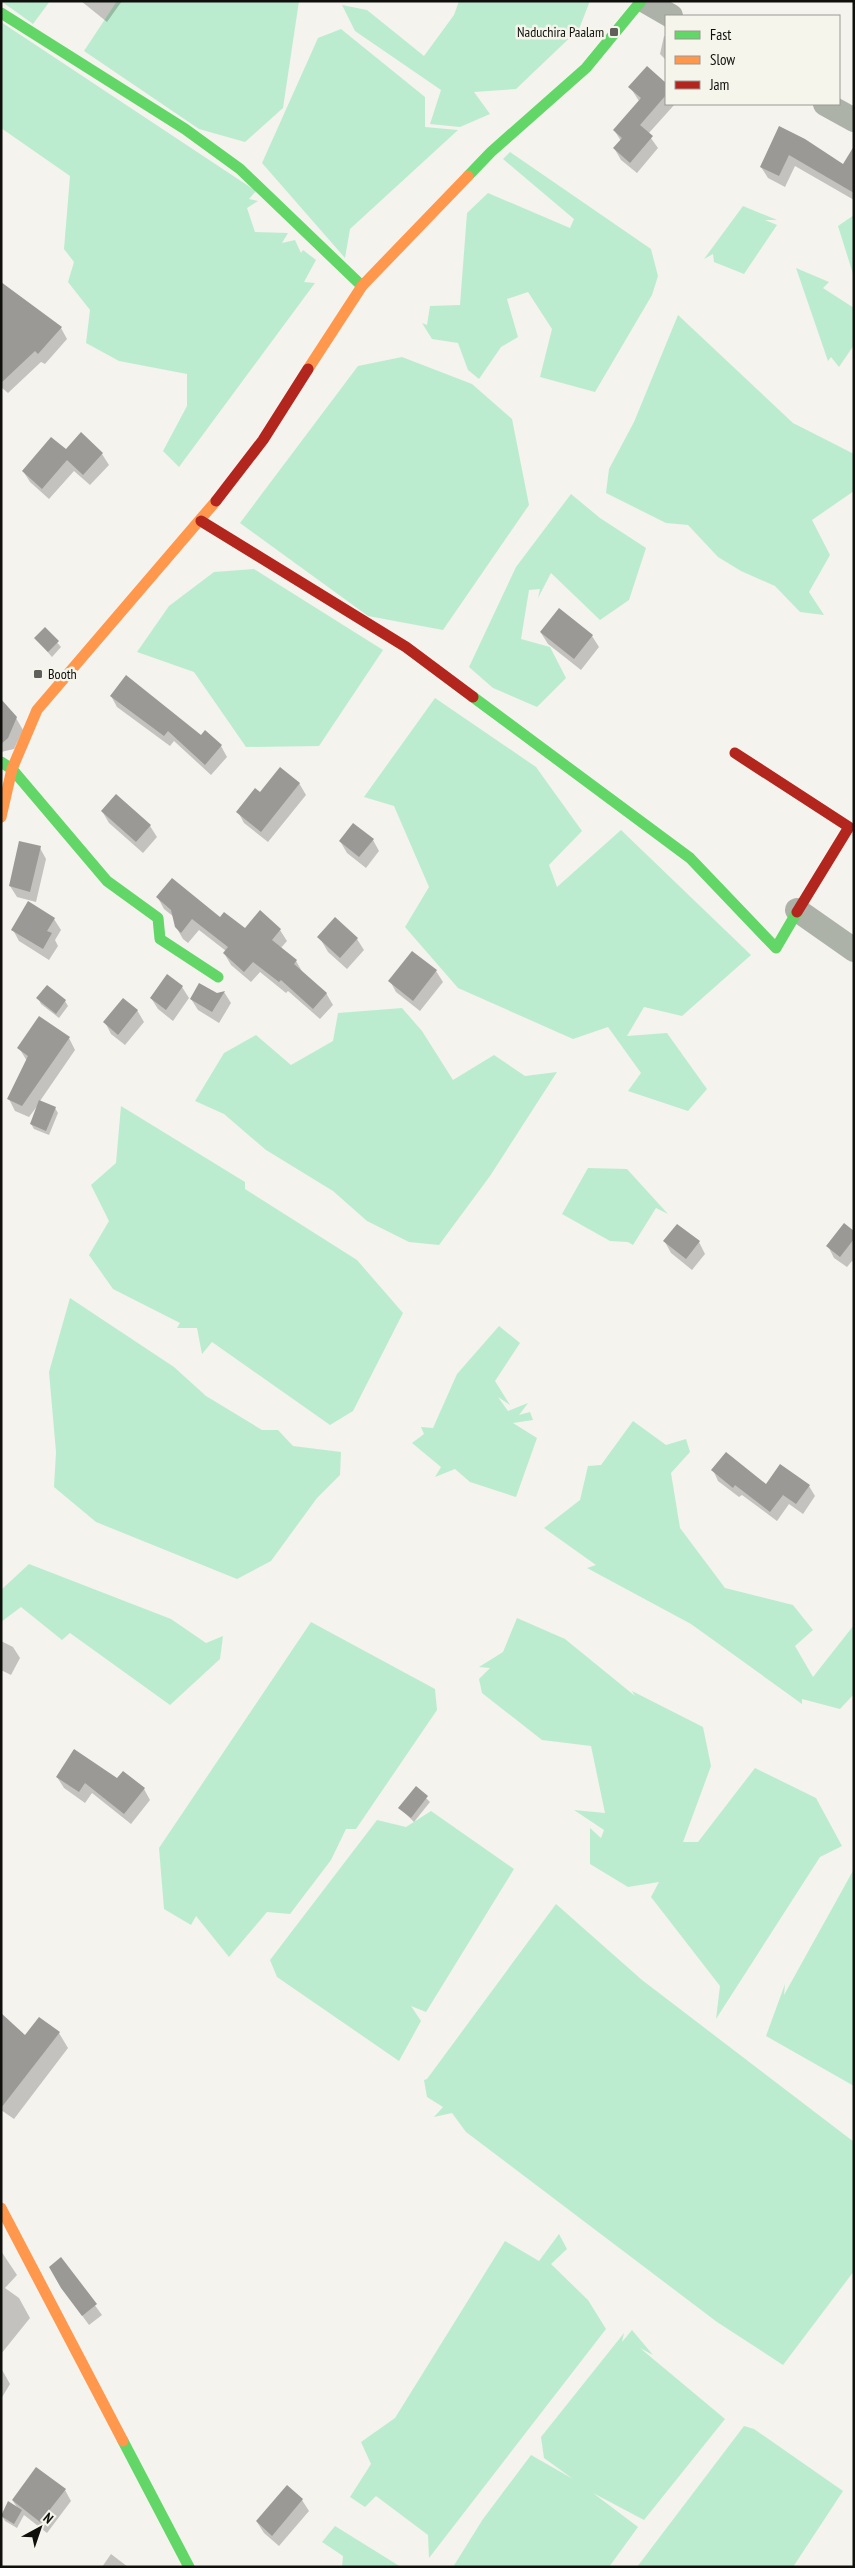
<svg xmlns="http://www.w3.org/2000/svg" width="855" height="2568" font-family="'PT Sans Narrow',sans-serif">
<style>
.water{fill:#bceccf}
.shadow{fill:#0003}
.building{fill:#9b9996}
.lines{fill:none;stroke-linecap:round;stroke-linejoin:round}
.street{stroke:#adb2a9;stroke-width:24}
.fast{stroke:#63d668;stroke-width:11}
.slow{stroke:#ff974d;stroke-width:11}
.jam{stroke:#b3261e;stroke-width:11}
.poi-dot{fill:#5f5f5b;stroke:#f6f5ec;stroke-width:2}
.labels{text-anchor:middle;stroke-width:5;stroke-linejoin:round;paint-order:stroke}
.poi-label{font-size:14px;fill:#0f0f0c;stroke:#f6f5ec;text-anchor:end}
</style>
<rect width="100%" height="100%" fill="#f4f3ee"/>
<path class="water" d="M1,1H50L33,24Z
M117,1H299L283,108L245,142L199,129L84,51Z
M459,1H590L579,29L516,89L474,92L490,114L460,127L430,124L441,90L355,31L342,5L367,10L424,56L454,15Z
M1,22L256,191L249,199L258,201L247,208L255,232L288,233L282,243L295,240L301,253L303,250L316,260L304,282L315,283L179,467L163,451L187,406V374L119,361L86,343L90,310L68,282L74,262L64,249L70,176L1,128Z
M341,29L425,97V127L458,130L350,229L345,258L262,163L318,38Z
M510,152L651,249L658,276L652,295L595,392L540,377L552,329L528,292L507,299L518,337L501,347L479,379L468,370L458,343L432,339L422,323L427,325L430,306L460,305L467,213L488,193L570,228L574,219L503,159Z
M743,206L777,220H765L777,225L744,274L714,262L713,254L704,259Z
M854,215V277L838,226Z
M796,268L829,282L823,288L854,308V345L839,367L831,357L828,361Z
M678,315L793,423L854,454V491L812,520L830,555L809,592L824,615L800,612L775,586L741,571L718,557L688,525L666,523L606,493L609,469L634,422Z
M402,357L472,384L512,419L529,505L443,630L368,616L240,523L358,366Z
M571,494L600,518L646,548L629,600L600,620L551,573L538,598L540,589L529,590L521,639L550,647L566,678L537,707L493,688L469,667L516,567Z
M254,569L383,650L319,746L246,747L194,672L137,652L169,606L214,572Z
M435,698L536,767L582,831L549,865L557,887L621,830L751,955L682,1016L644,1007L627,1036L667,1033L707,1089L688,1111L628,1091L641,1073L608,1027L573,1039L458,988L405,927L429,887L394,806L364,797Z
M402,1008L422,1031L453,1080L494,1055L525,1076L557,1072L490,1176L439,1245L409,1242L367,1221L333,1191L266,1150L224,1114L195,1101L224,1053L256,1035L291,1065L333,1041L338,1013Z
M121,1106L245,1182V1189L357,1260L403,1313L353,1411L330,1425L212,1342L202,1354L197,1328H177L180,1323L113,1289L89,1255L109,1221L91,1185L116,1163Z
M588,1168L627,1169L668,1214L656,1208L633,1245L628,1242L610,1241L562,1214Z
M70,1298L174,1367L206,1396L262,1430H278L293,1446L341,1452L340,1475L317,1498L271,1561L237,1579L96,1522L54,1487L56,1452L49,1372Z
M499,1326L520,1343L495,1381L510,1405L498,1397L508,1411L528,1403L519,1415L530,1412L533,1420L513,1423L537,1438L516,1497L470,1482L455,1469L435,1477L441,1467L412,1443L424,1434L421,1427L433,1428L457,1374Z
M633,1421L666,1445L686,1439L690,1452L671,1473L680,1528L725,1588L793,1605L813,1630L795,1646L813,1677L854,1625V1694L840,1709L802,1699V1704L691,1624L587,1568L596,1565L544,1528L580,1500L588,1466L601,1465Z
M29,1564L171,1619L206,1643L223,1636L220,1659L170,1705L70,1633L62,1640L21,1607L1,1622V1590Z
M517,1618L565,1639L635,1696L632,1691L703,1727L711,1766L683,1842H698L755,1768L816,1798L842,1846L820,1857L716,2019L720,1986L651,1897L659,1882L628,1887L590,1864V1828L601,1838L604,1830L574,1810L605,1813L591,1746L542,1740L482,1693L479,1679L490,1668L479,1667L503,1652Z
M311,1622L435,1689L437,1710L356,1829H346L331,1860L290,1914L267,1912L229,1957L196,1916L191,1925L164,1909L159,1848Z
M431,1811L514,1869L426,2012L411,2006L421,2021L399,2061L277,1977L270,1960L377,1820L406,1827Z
M854,1869V2086L766,2036L785,1984L784,1995Z
M556,1904L642,1980L854,2142V2271L783,2365L717,2322L466,2132L452,2113L434,2117L443,2107L427,2097L424,2080L427,2079Z
M559,2234L567,2249L551,2264L588,2300L606,2329L429,2558L428,2535L376,2496L365,2507L350,2497L371,2464L361,2442L395,2418L505,2241L539,2261Z
M632,2330L653,2355L640,2348L725,2419L644,2520L593,2493L638,2527L609,2567H453L483,2519L531,2455L573,2479L544,2458L541,2437L624,2333L622,2342Z
M744,2426L754,2429L843,2491L793,2567H637Z
M335,2526L401,2567H342L343,2556L322,2542Z"/>
<path class="shadow" d="M81,1H122L107,22Z
M664,36L666,37V60L660,54Z
M647,67L666,84V104H675L648,134L658,148L637,173L621,160L614,148L621,141L614,130L639,101L630,87Z
M780,128L843,165L854,166V200L795,166L785,187L768,178L761,167Z
M1,283L61,328L67,339L45,364L41,362L8,393L1,387Z
M66,451L102,454L109,465L90,485L74,471L49,499L30,482L23,471Z
M45,629L61,647L52,657L36,639Z
M541,633L592,636L599,647L581,670L548,644Z
M111,696L201,736L205,732L221,746L227,757L211,775L174,741L170,746L117,707Z
M1,714L16,718L23,730L14,749L1,752Z
M299,783L306,795L268,842L244,823L238,812L260,794Z
M116,795L150,826L157,837L143,853L109,823L102,811Z
M373,840L379,851L366,868L347,853L340,841Z
M40,848L46,859L36,902L17,897L10,886Z
M158,898L220,918L245,930H280L287,941L280,949L296,961L303,973L326,993L333,1005L320,1019L288,991L286,993L260,972L251,982L231,965L224,953L226,951L199,930L188,943L183,939L176,927L174,917L164,909Z
M54,919L61,930L55,940L58,946L49,960L19,941L13,930Z
M335,919L357,939L364,950L347,969L328,952L321,940Z
M436,971L443,982L420,1011L396,992L390,981Z
M168,976L182,987L189,998L173,1021L158,1009L151,998Z
M224,992L231,1003L219,1023L198,1010L191,999Z
M38,998L65,1001L68,1006L59,1018L41,1004Z
M137,1010L144,1022L125,1045L111,1034L105,1022Z
M69,1038L75,1050L40,1101L55,1108L58,1113L49,1135L34,1129L31,1124L38,1105L29,1117L15,1111L9,1099L27,1061L19,1048Z
M854,1233V1262L852,1261L847,1267L834,1258L828,1246Z
M665,1242H699L705,1254L692,1270L671,1253Z
M713,1470L767,1486H809L815,1496L803,1514L789,1504L777,1521L742,1495L739,1497L718,1481Z
M1,1641L13,1647L20,1658L11,1675L1,1670Z
M57,1777L117,1780L144,1789L150,1800L131,1824L92,1793L85,1803L64,1788Z
M416,1788L430,1802L414,1822L400,1808Z
M59,2033L68,2048L14,2119L1,2110V2068L25,2037Z
M1,2251L17,2275L5,2288L19,2298L30,2318L1,2354Z
M61,2259L102,2315L89,2325L62,2288Z
M1,2368L10,2384L1,2399Z
M287,2487L302,2500L309,2511L279,2546L264,2533L257,2522Z
M65,2490L71,2501L47,2533L24,2515L17,2528L5,2521L2,2516L18,2509L13,2501Z
M111,2554L128,2567H102Z"/>
<path class="building" d="M647,66L666,83V95L640,125L653,136L630,163L613,148L622,138L613,130L641,98L628,87Z
M779,126L805,139L843,164L854,146V193L789,155L779,176L760,167Z
M1,282L62,327L38,354L35,351L1,383Z
M81,432L103,453L83,475L67,460L42,489L22,471L51,437L66,449Z
M559,608L593,635L574,659L540,632Z
M45,627L59,641L48,652L34,638Z
M126,675L201,735L205,730L222,745L205,765L168,731L164,736L110,696Z
M1,699L17,717L8,738L1,744Z
M280,767L300,783L261,832L236,812L255,788L260,792Z
M116,794L151,825L136,842L101,811Z
M353,823L374,839L359,857L339,841Z
M19,841L41,846L30,892L9,886Z
M172,878L220,917L224,912L245,928L260,910L281,929L272,940L297,960L294,964L327,993L313,1009L281,980L279,982L253,962L244,972L223,953L228,947L192,919L181,933L175,927L171,910L156,897Z
M28,901L55,918L47,931L52,933L43,949L11,930Z
M335,917L358,938L340,958L317,937Z
M412,951L437,970L413,1001L388,981Z
M167,974L183,986L166,1010L150,998Z
M199,983L217,993L225,991L212,1012L190,999Z
M47,985L66,1000L56,1014L36,998Z
M123,998L138,1010L118,1035L103,1022Z
M39,1016L70,1037L22,1106L7,1099L28,1056L17,1048Z
M39,1100L56,1107L46,1131L30,1124Z
M844,1223L854,1231V1239L840,1257L826,1246Z
M677,1224L700,1241L686,1259L663,1241Z
M726,1452L766,1484L780,1464L810,1485L796,1504L783,1495L770,1512L735,1485L733,1488L711,1470Z
M74,1749L117,1778L123,1771L145,1788L124,1814L85,1783L79,1792L56,1777Z
M416,1786L428,1796L411,1818L398,1808Z
M1,2013L25,2035L39,2017L60,2032L1,2108Z
M61,2257L97,2304L82,2316L61,2288L49,2267Z
M36,2467L66,2489L40,2522L12,2500Z
M287,2485L303,2499L272,2536L256,2521Z
M8,2501L22,2510L14,2524L1,2516Z"/>
<g class="lines">
<path class="street" d="M645,1L671,16
M825,104L854,120
M797,910L854,950"/>
<path class="fast" d="M1,13L185,129L240,169L362,286
M468,176L491,152L586,68L641,1
M473,697L690,858L776,948L797,912
M1,762L12,769L107,881L158,918L160,939L218,977
M123,2441L189,2567"/>
<path class="slow" d="M308,369L362,286L468,176
M1,817L12,769L37,710L216,501
M1,2208L123,2441"/>
<path class="jam" d="M216,501L263,440L308,369
M201,521L406,647L473,697
M735,753L849,827L797,912"/>
</g>
<g class="poi-dot">
<rect x="609" y="27" width="10" height="10" rx="2.5"/>
<rect x="33" y="669" width="10" height="10" rx="2.5"/>
</g>
<g class="labels">
<g class="poi-label">
<text x="604" y="37">Naduchira Paalam</text>
<text x="48" y="679" text-anchor="start">Booth</text>
</g>
</g>
<rect width="855" height="2568" fill="none" stroke="#0f0f0c" stroke-width="5"/>
<rect x="665" y="15" width="175" height="90" fill="#f6f5ec" stroke="#9a9992"/>
<rect x="675" y="31" width="25" height="8" fill="#63d668" stroke="#9a9992"/>
<text x="710" y="40" font-size="15" fill="#0f0f0c">Fast</text>
<rect x="675" y="56" width="25" height="8" fill="#ff974d" stroke="#9a9992"/>
<text x="710" y="65" font-size="15" fill="#0f0f0c">Slow</text>
<rect x="675" y="81" width="25" height="8" fill="#b3261e" stroke="#9a9992"/>
<text x="710" y="90" font-size="15" fill="#0f0f0c">Jam</text>
<g transform="translate(40 2528) rotate(40)" stroke="#f6f5ec" stroke-width="4" paint-order="stroke">
<path d="M0-4L9 19L0 12L-9 19Z" fill="#0f0f0c"/>
<text y="-8" font-size="14" font-weight="bold" text-anchor="middle" fill="#0f0f0c">N</text>
</g>
</svg>
